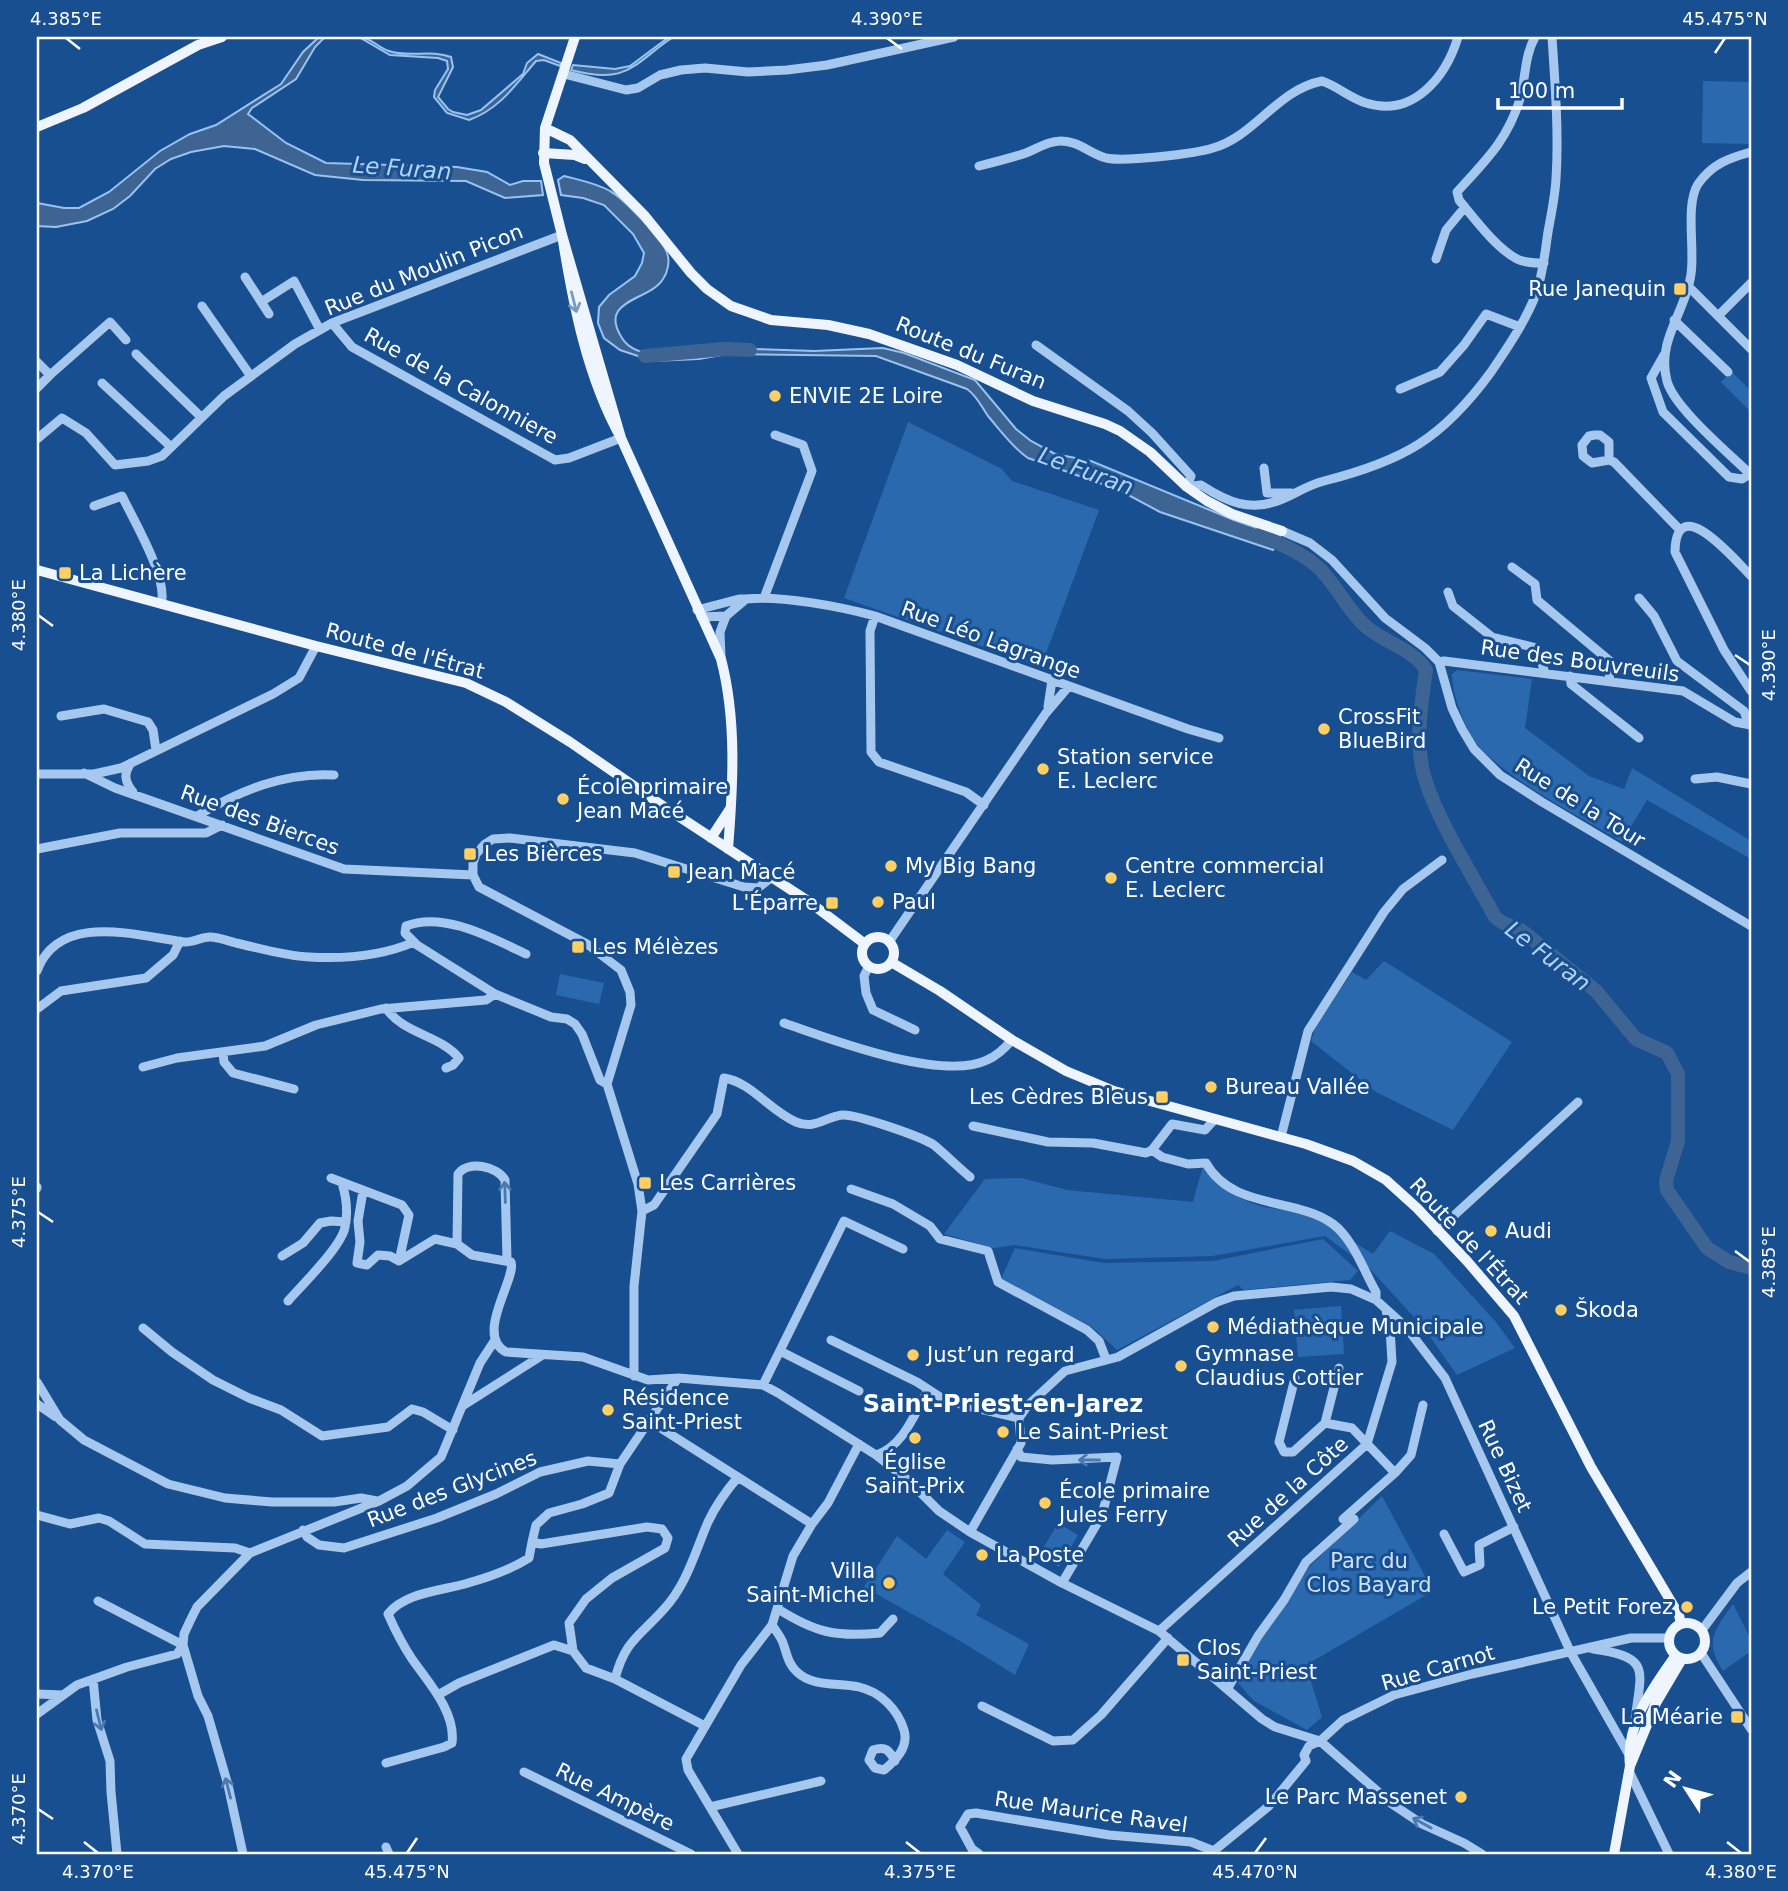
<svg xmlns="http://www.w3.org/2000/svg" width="1788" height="1891" font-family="'DejaVu Sans',sans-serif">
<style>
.green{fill:#2b69ae}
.water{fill:#3d6493;stroke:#98c3f1;stroke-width:2}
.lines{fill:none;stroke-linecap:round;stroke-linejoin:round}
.river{stroke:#3d6493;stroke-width:14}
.minor{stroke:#a6c8ef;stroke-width:9}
.major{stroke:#eef5ff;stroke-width:10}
.oneway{stroke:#789ac2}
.oneway2{stroke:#4a79b1}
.ticks{fill:none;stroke:#fff;stroke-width:2.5}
.poi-dot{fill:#ffcf64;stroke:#184f90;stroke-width:2.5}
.labels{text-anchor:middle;stroke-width:6;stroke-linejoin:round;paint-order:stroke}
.street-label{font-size:21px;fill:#fff;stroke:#184f90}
.poi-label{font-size:21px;fill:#fff;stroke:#184f90;text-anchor:start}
.park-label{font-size:21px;fill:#cce2fb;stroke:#184f90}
.water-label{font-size:23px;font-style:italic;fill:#b2d2f6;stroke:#184f90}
.quarter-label{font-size:24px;font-weight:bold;fill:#fff;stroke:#184f90}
.neatline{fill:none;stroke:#fff;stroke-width:2.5}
.ticks-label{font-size:18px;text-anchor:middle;fill:#fff}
</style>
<rect width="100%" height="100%" fill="#184f90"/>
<path class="green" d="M1703,81L1751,82V144L1702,143Z
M1731,371L1751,391V412L1721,382Z
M908,422L1002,469L1012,481L1099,510L1041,667L844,598Z
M1457,670L1532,679L1525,728L1589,776L1624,789L1632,768L1751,841V859L1647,800L1622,842C1576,814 1524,789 1485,753C1468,738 1452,697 1452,674Z
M1384,961L1512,1042L1453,1130L1376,1092L1311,1041L1316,1026L1352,972L1366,980Z
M560,974L604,983L599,1004L556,995Z
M1203,1166C1212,1186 1249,1205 1270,1208C1285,1210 1298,1211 1312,1217C1333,1227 1353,1242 1373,1254L1390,1231L1434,1254L1495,1321L1515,1348L1457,1375L1423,1327L1370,1269L1325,1236L1212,1256L1105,1259L1015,1245L994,1248L944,1234L985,1179L1022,1178L1067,1190L1193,1202Z
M1323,1239L1358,1271L1350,1280L1244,1290L1238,1285L1117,1350L1091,1326L1000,1281L1015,1248L1104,1263L1213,1261Z
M1341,1306L1344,1354L1298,1357L1294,1310Z
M1382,1496L1433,1591L1306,1665L1322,1717L1307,1730L1254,1701L1238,1683L1256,1646L1310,1566Z
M1058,1523L1078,1535L1059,1567L1039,1555Z
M947,1530L965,1542L943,1574L981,1605L976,1615L1029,1644L1015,1675L962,1642L864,1587L897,1536L926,1559Z
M1733,1604L1751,1640V1651L1723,1671C1704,1641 1714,1631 1733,1604Z"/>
<path class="water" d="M319,37H325L315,47L296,79L252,108L248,114L286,143L326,163L457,167L487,172L510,185L523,181H541L543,195L505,198L466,181L363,180L315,175L255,149L224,146L191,152L171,159L155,169L130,196L113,209L87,221L56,227L37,226V203L64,208H79L109,192L160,151L190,134L216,125L281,84L303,52Z
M359,37C371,37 378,48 389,51C409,58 431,49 451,57L453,67L438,97L448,109L453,112L467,115L481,110L523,74L527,63L538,54L561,63L560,66L544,60L536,61C516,84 500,109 469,120L447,113L434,97L435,90L448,69L447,61L438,58L390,55Z
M669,37H673C632,65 628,85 571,70L573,65L615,69L630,66Z
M564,176C579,180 596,183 610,191C623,198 663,239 667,253C670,261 668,272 663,279C650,301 597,299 622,338C630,352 650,355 664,356L753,349L814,351L883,348L904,353L975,380L1016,429L1031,441L1055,454L1091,461L1234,520L1280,536L1273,550L1160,512L1119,490L1028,458C1013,448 1000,430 988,416C981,406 977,396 967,389L876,356L727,354L699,359L653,361L620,350L604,338L598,323L599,307L609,295L635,276L642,263L644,253L633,234L604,205L583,198L561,195L558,180Z"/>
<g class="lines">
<path class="river" d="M645,356L724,349L750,350
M1259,535C1279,543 1305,554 1321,570C1338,588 1350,614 1369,629C1388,644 1414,650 1426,670C1421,705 1414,748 1426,782C1440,825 1473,876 1495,917L1503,923L1521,930L1596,991L1636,1039L1667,1053L1678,1074V1141L1666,1181L1667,1190L1707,1248L1729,1262L1751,1268"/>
<path class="minor" d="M1535,37C1524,57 1526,78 1520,99C1507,141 1485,161 1457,192L1459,200C1474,218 1496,248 1517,259C1525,263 1534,263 1544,263
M564,74L626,90L638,88L660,75L681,70L705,68L748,72L787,70L827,65L954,37
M1751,152C1729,158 1712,164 1698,184C1685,205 1695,248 1691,274C1686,312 1656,340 1667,381C1674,408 1730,454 1751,475
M979,166C995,162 1011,158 1026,153C1038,148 1048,141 1061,141C1079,141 1090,154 1106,158C1124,162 1194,154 1213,148C1255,136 1277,90 1322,81C1337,86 1350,98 1366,103C1413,118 1446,77 1458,37
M1436,259L1446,230L1465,207
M245,277L269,314
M1689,287L1751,349
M261,302L294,281L320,330
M202,306L250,375
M1718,316L1751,283
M1674,320L1728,372
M332,323L352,347L555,460L569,458L621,438
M1036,345L1128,411L1152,433L1191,476L1187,487L1201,485C1227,502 1250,512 1280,500C1296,494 1305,486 1324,481C1403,461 1442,439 1491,372C1508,347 1525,322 1536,294C1543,274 1545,252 1548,232C1551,215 1555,197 1556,179C1559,132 1555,84 1552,37
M136,354L201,417
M1664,355L1651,378L1663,412L1729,477L1742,479L1750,474
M37,362L50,375L37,388
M50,375L110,322L126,340
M102,383L170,446
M1400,389L1440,372L1464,345L1486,314L1520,327
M1595,435H1600L1609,442V460L1592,463L1583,456L1582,445L1589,436Z
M37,439L62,418L86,433L115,465L148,461L162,456L224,396L295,344L332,323L562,235
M1609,460L1614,462L1680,530
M1264,468L1267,493H1291
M94,506L122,496C134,521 169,580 161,604
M1282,531L1310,543L1332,560L1385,618L1425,648L1439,662L1452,708L1462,729L1474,749L1500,775L1542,802L1751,926
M1512,567L1535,584L1537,600L1611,662L1609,681
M1751,576C1735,560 1676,489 1675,552L1724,650L1751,691
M1448,592L1453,606L1492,637L1537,648L1545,673
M764,598L812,471L803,445L775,435
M1639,598L1654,616L1677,661L1744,711L1749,725
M746,599C780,595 842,607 875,616L1188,729L1219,738
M697,610L739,599H746L726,616L720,632L721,657
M875,616L870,631L871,752L879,762L966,792L984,805
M701,617L726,616
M1439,662L1444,661L1683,691L1735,722L1751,725
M1570,676L1571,684L1639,738
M1048,707L1052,680
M61,716L104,709L148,722L153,730L156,750
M131,763C123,774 125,782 133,792
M84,773L115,788L344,869L473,875
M37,774H94L121,768L273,694L299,678L316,646
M1695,779L1717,777L1751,784
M197,816C239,791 284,772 334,775
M37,849L120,833H206L222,825
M889,942L1046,713L1069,686
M526,954C492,938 443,911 406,926L405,933L417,945L495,994L551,1017L567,1019L575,1024L582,1034L600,1080L607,1084
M869,966L864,976L866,993L873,1010L915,1030
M37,971C59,911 137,936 184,942C193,943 201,937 210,937C218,937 228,941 236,943C259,948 285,956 309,957C344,959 382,956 414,942
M386,1008C403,1034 440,1035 459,1058L453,1065L446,1068
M37,1009L61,991L146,978L173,955L180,941
M784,1023C829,1039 943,1082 987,1060C997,1056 1005,1048 1012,1040
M223,1053L224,1062L233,1073L294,1089
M143,1067L177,1058L265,1046L316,1025L381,1009L486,1000L495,994
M973,1126L1048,1142L1093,1143L1146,1153L1152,1150L1172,1124L1205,1130L1215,1119
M1281,1137L1308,1031L1384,912L1403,889L1442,860
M1152,1150L1162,1157L1188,1164L1206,1163C1232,1210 1296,1197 1333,1224C1353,1239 1364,1271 1376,1292V1300
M331,1178L402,1205L409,1215L399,1261
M37,1188V1187
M851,1189L893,1204L930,1226L940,1239L988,1251L998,1282L1087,1330L1099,1341L1106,1359
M363,1191L358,1221L360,1242L357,1263L367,1265L378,1255L390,1256L399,1261
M642,1211L654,1205L717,1114L724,1078C751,1082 770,1111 796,1122C815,1130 825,1117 842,1115C857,1114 922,1137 934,1145C946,1155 958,1167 970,1177
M1437,1231L1578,1102
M457,1244L458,1174C468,1160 497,1166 505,1180L507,1260
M282,1256L303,1243L320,1223L331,1221L346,1222
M399,1261L435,1239L457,1244L472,1255L511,1262C517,1278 474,1335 506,1352L583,1357L648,1380L678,1378L763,1385L778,1393L876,1455L909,1481L939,1511L970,1532L1062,1583L1159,1631L1262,1719L1275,1727L1320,1741L1392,1804L1422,1824L1464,1843L1482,1854
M288,1301C302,1285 342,1246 345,1227C348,1213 346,1196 342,1183
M143,1328L172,1352L213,1380L249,1398L281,1410L322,1436L388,1427L412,1409L423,1412L453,1430
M831,1340L917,1382L940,1397L963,1405L1019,1418
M780,1351L859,1391
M634,1376V1286L642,1211L638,1184L607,1084L631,1005L630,992L621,970L587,944L479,887L473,875V863L476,854L485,844L493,839L510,838L635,853L744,887L758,888L771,878
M678,1378L620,1464L609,1493L582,1504L549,1513L536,1525L532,1542L541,1544L647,1527L662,1529L668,1538L665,1548L612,1578L586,1599L569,1623L573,1651L586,1668L615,1679L705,1726
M1295,1378L1279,1442L1284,1452H1293L1325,1423L1339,1368
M37,1382L60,1420L84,1440L168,1484L225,1498L272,1502H334L361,1498L377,1501
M763,1385L844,1221L903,1249
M37,1404L56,1417
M464,1405L541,1356
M1019,1418L1028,1405L1065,1371L1118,1357L1217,1302L1234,1296L1331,1287L1351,1289L1376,1300L1406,1327L1445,1378L1571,1653L1628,1753
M648,1420L812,1524
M1325,1423L1352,1428L1395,1473L1411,1455L1423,1405
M1017,1449L1021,1457L1052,1460L1117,1457L1102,1515L1062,1583
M876,1455C903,1447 915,1413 928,1390
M37,1515L70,1524L99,1518L109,1521L145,1544L235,1548L250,1553
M1343,1519L1395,1473
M303,1530L307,1537L319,1545L344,1548L437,1518L496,1494L540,1472L588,1461L620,1464
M970,1532L1021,1443L1019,1418
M1444,1534L1464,1572L1480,1565L1479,1545L1514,1527
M98,1601L183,1645
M778,1609C816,1633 836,1637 880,1633L893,1619
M772,1625C776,1631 781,1637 783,1643C787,1654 788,1664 797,1672C814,1688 839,1682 859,1687C881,1692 898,1710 904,1730C909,1747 896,1760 884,1770L875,1768L869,1760L873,1750C886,1746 889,1750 895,1761
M1702,1630L1737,1583L1751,1572
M1159,1631L1367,1444L1392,1362L1390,1328L1386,1310
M1593,1649C1652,1657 1641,1670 1635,1720
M1701,1653L1751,1729
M93,1679L97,1720L110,1761L111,1792L117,1854
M615,1679C625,1640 640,1636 664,1609C687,1584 695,1552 708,1522C716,1505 726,1491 738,1477
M1228,1688L1258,1636L1284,1600L1306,1562L1354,1519
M37,1694L63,1695
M438,1695L459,1683L554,1645L573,1651
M982,1706L1053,1741L1073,1740L1101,1715L1168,1638
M37,1714L77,1685L127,1667L177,1654L183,1645
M386,1763L444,1747L452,1743C456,1712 428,1682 412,1659C402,1644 395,1630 388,1614C405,1592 442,1591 468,1583C490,1577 510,1570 529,1558L532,1542
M1629,1771L1669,1854
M524,1772L691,1854
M710,1807L821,1781
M386,1847L389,1854
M243,1854L228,1785L208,1716L198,1696L183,1645L184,1634L190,1621L197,1607L250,1553L379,1501L407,1486L441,1457L480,1363L495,1340
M738,1854L688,1770L686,1759L741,1665L772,1625L793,1556L812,1524L828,1503L859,1444
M979,1854L972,1849L960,1827L968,1814L976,1813L1109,1835L1191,1842L1214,1851
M1210,1854L1269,1806L1306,1761L1304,1755L1309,1746L1320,1741L1343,1720L1394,1695L1472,1674L1631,1638H1669"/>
<path class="major" d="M37,127L83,108L198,45L222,37
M545,128L570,140L644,215L691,273L707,289L731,306L771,320L828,325L869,334L957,365L1033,401L1105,424L1120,431L1150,452L1187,487L1207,501L1232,514L1282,531
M543,153L575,155L585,159
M562,235C573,304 587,377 621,438L562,235L544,163L545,128L575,37
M621,438L721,659C737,720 733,786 728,849
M37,570L316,646L466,683L506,702L570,742L666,808L808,901L865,944
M711,838L730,809
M862 953a16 16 0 1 1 32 0a16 16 0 1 1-32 0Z
M891,962L940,991L1012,1040L1066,1071L1114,1091L1306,1144L1353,1161L1386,1180L1417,1208L1467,1261L1514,1316L1591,1467L1679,1615L1681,1624
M1669 1641a18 18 0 1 1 36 0a18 18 0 1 1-36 0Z
M1630,1766C1625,1724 1653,1688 1676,1655
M1614,1854L1630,1766L1656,1703L1682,1659"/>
</g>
<defs><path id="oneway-shaft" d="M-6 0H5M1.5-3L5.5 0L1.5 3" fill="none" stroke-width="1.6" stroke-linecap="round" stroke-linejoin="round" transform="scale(1.75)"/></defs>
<use class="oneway" href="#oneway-shaft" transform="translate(574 302) rotate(76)"/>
<g class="oneway2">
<use href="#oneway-shaft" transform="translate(505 1192) rotate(-92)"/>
<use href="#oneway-shaft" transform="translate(1089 1460) rotate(180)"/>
<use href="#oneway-shaft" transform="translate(99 1720) rotate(76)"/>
<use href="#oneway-shaft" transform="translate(228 1788) rotate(-104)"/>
<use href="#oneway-shaft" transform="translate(1422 1823) rotate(-151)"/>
</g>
<path class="ticks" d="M66,38L80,49M887,38L902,49M1715,53L1725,38M38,615L53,626M1735,655L1750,665M38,1212L53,1222M1735,1251L1750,1262M38,1809L53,1819M84,1842L98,1853M906,1842L920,1853M1727,1842L1741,1853M407,1853L417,1838M1255,1853L1266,1838"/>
<g class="poi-dot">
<rect x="1673" y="282" width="14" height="14" rx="3.5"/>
<circle cx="775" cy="396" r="7"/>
<rect x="58" y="566" width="14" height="14" rx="3.5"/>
<circle cx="1324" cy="729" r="7"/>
<circle cx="1043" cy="769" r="7"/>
<circle cx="563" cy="799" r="7"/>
<rect x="463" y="847" width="14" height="14" rx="3.5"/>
<circle cx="891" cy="866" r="7"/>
<rect x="667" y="865" width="14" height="14" rx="3.5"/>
<circle cx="1111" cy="878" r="7"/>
<circle cx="878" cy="902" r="7"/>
<rect x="825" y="896" width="14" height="14" rx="3.5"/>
<rect x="571" y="940" width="14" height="14" rx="3.5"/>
<circle cx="1211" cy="1087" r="7"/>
<rect x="1155" y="1090" width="14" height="14" rx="3.5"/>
<rect x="638" y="1176" width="14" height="14" rx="3.5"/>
<circle cx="1491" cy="1231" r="7"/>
<circle cx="1561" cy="1310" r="7"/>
<circle cx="1213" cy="1327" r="7"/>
<circle cx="913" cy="1355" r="7"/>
<circle cx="1181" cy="1366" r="7"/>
<circle cx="608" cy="1410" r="7"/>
<circle cx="1003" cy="1432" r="7"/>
<circle cx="915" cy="1438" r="7"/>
<circle cx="1045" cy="1503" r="7"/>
<circle cx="982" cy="1555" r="7"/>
<circle cx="889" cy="1583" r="7"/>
<circle cx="1687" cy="1607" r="7"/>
<rect x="1176" y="1653" width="14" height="14" rx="3.5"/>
<rect x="1730" y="1710" width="14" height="14" rx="3.5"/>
<circle cx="1461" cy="1797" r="7"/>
</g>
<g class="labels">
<g class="street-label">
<text transform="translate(424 270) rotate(-22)" y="7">Rue du Moulin Picon</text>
<text transform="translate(971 353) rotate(22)" y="7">Route du Furan</text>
<text transform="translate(461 386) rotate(29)" y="7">Rue de la Calonniere</text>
<text transform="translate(991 640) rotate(20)" y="7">Rue Léo Lagrange</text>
<text transform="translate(405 651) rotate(15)" y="7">Route de l'Étrat</text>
<text transform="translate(1580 661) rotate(8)" y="7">Rue des Bouvreuils</text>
<text transform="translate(1580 803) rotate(32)" y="7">Rue de la Tour</text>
<text transform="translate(260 820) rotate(20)" y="7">Rue des Bierces</text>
<text transform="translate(1469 1241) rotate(47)" y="7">Route de l'Étrat</text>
<text transform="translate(1505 1466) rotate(65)" y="7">Rue Bizet</text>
<text transform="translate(452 1489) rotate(-21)" y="7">Rue des Glycines</text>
<text transform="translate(1288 1492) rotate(-42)" y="7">Rue de la Côte</text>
<text transform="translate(1438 1668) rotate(-16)" y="7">Rue Carnot</text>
<text transform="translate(615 1797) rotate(26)" y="7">Rue Ampère</text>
<text transform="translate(1091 1812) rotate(8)" y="7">Rue Maurice Ravel</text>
</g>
<g class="poi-label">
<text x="1666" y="296" text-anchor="end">Rue Janequin</text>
<text x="789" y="403">ENVIE 2E Loire</text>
<text x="79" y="580">La Lichère</text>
<text x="1338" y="724">CrossFit<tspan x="1338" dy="24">BlueBird</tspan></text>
<text x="1057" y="764">Station service<tspan x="1057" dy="24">E. Leclerc</tspan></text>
<text x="577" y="794">École primaire<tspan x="577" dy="24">Jean Macé</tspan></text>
<text x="484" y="861">Les Bièrces</text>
<text x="905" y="873">My Big Bang</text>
<text x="1125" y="873">Centre commercial<tspan x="1125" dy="24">E. Leclerc</tspan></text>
<text x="688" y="879">Jean Macé</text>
<text x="892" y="909">Paul</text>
<text x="818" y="910" text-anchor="end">L'Éparre</text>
<text x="592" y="954">Les Mélèzes</text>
<text x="1225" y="1094">Bureau Vallée</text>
<text x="1148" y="1104" text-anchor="end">Les Cèdres Bleus</text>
<text x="659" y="1190">Les Carrières</text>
<text x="1505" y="1238">Audi</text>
<text x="1575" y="1317">Škoda</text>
<text x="1227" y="1334">Médiathèque Municipale</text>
<text x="1195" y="1361">Gymnase<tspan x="1195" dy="24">Claudius Cottier</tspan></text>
<text x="927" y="1362">Just’un regard</text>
<text x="622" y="1405">Résidence<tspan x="622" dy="24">Saint-Priest</tspan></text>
<text x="1017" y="1439">Le Saint-Priest</text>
<text x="915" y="1469" text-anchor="middle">Église<tspan x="915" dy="24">Saint-Prix</tspan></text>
<text x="1059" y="1498">École primaire<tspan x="1059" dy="24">Jules Ferry</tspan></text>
<text x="996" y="1562">La Poste</text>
<text x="875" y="1578" text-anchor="end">Villa<tspan x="875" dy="24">Saint-Michel</tspan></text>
<text x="1673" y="1614" text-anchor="end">Le Petit Forez</text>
<text x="1197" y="1655">Clos<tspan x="1197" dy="24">Saint-Priest</tspan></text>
<text x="1723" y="1724" text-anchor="end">La Méarie</text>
<text x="1447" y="1804" text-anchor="end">Le Parc Massenet</text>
</g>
<g class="park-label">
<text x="1369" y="1568">Parc du<tspan x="1369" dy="24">Clos Bayard</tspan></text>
</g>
<g class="water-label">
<text transform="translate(402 168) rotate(4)" y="8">Le Furan</text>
<text transform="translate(1086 471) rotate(20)" y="8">Le Furan</text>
<text transform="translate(1548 956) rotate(37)" y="8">Le Furan</text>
</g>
<g class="quarter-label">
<text x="1003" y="1412">Saint-Priest-en-Jarez</text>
</g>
</g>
<rect width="1788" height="1891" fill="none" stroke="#184f90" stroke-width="77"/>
<g transform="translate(1686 1789) rotate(306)" stroke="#184f90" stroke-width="5" paint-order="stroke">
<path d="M0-5L12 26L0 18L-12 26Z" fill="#ffffff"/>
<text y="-10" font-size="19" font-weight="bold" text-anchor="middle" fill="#ffffff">N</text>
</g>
<path d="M1498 98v10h124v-10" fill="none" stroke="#ffffff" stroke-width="3.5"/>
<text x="1508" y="98" font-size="21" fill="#ffffff" stroke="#184f90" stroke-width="5" paint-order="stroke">100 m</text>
<rect x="38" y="38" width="1712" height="1815" class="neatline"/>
<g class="ticks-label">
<text x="66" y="25">4.385°E</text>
<text x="887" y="25">4.390°E</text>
<text x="1725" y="25">45.475°N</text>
<text transform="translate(19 615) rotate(-90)" y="6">4.380°E</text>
<text transform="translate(1769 665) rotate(-90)" y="6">4.390°E</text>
<text transform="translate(19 1212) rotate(-90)" y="6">4.375°E</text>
<text transform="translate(1769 1262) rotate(-90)" y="6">4.385°E</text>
<text transform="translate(19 1809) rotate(-90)" y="6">4.370°E</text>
<text x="98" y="1878">4.370°E</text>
<text x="407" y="1878">45.475°N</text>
<text x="920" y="1878">4.375°E</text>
<text x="1255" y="1878">45.470°N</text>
<text x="1741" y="1878">4.380°E</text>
</g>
</svg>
